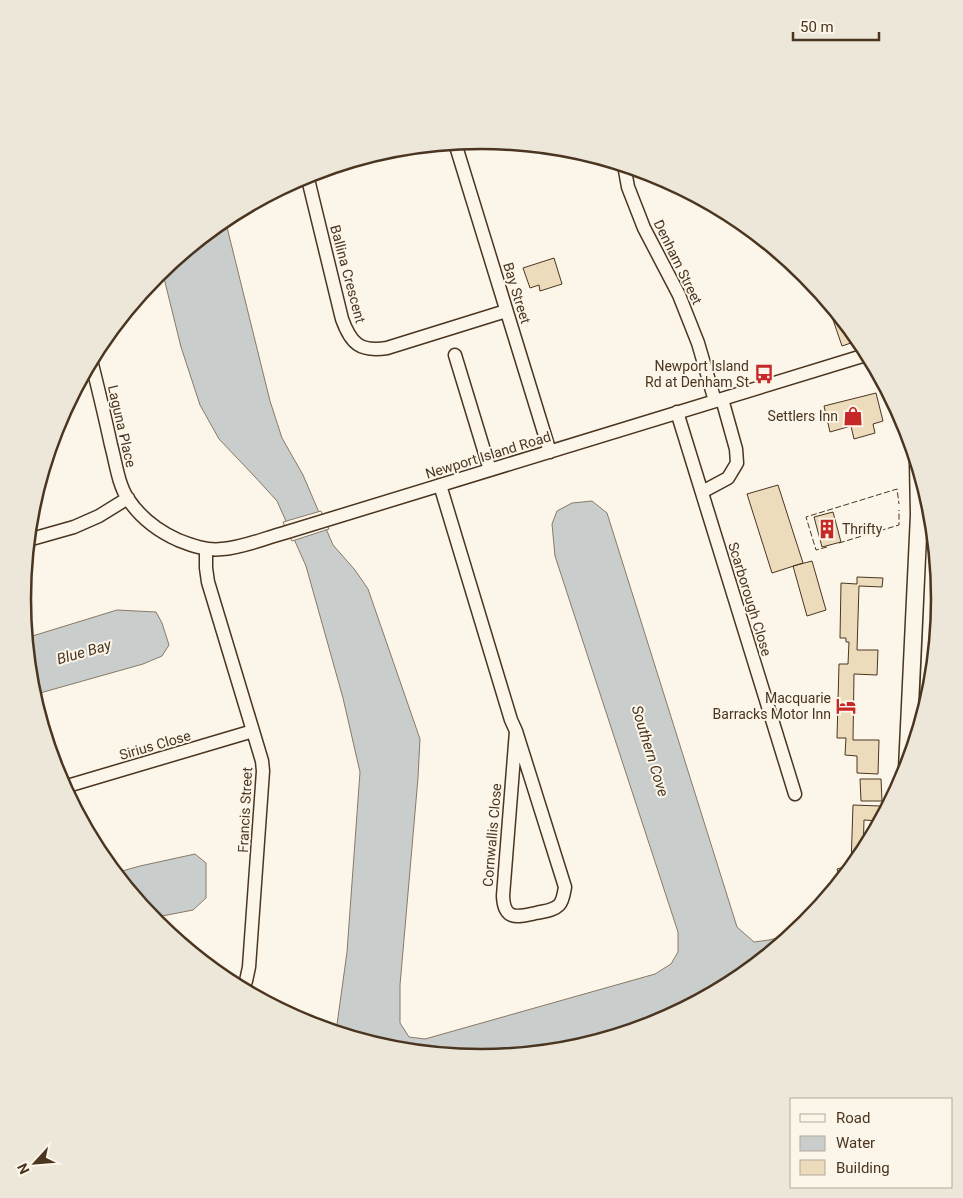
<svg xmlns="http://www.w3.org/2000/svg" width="963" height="1198" font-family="Roboto,sans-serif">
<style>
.water{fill:#c9cecd;stroke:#887966}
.pier{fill:#fbf6e9;stroke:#887966}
.building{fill:#ecdcbc;stroke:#4a3520}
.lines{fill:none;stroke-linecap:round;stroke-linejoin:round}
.minor-casing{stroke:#4a3520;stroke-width:15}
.major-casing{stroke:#4a3520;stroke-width:19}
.minor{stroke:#fbf6e9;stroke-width:12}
.major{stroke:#fbf6e9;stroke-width:16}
.fence{stroke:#4a3520;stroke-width:1;stroke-dasharray:6 2.5;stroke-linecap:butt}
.labels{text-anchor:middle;stroke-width:4;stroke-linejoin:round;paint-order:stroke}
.street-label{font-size:14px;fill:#4a3520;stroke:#fbf6e9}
.poi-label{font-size:14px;fill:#4a3520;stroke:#fbf6e9;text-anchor:end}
.water-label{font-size:15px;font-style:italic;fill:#4a3520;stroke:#fbf6e9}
.rim{fill:none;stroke:#4a3520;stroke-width:2.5}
</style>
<rect width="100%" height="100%" fill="#fbf6e9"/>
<path class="water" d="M225,219L270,401L282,438L303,475L333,545L355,570L368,589L420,739L418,778L400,985V1023L409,1037L425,1039L655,974L671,964L678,952V932L555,556L552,524L557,511L572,503L592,501L607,513L737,927L754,942L769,940L794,934L736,981L657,1023L571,1049L481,1058L392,1049L336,1032L347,952L360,772L343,698L306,566L277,501L256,478L219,439L200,405L181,347L162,270Z
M117,610L156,612L162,623L169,645L162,656L143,664L33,695L31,688L26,638Z
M195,854L206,863V898L193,910L152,918L115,873L140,866Z"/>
<path class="pier" d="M321,511L329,529L292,541L283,522Z"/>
<path class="building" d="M554,258L562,284L540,291L539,285L530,288L523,268Z
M811,281L818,289H812Z
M835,310L860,340L842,346L830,311Z
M876,393L883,421L873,424L875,433L854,439L851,426L830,432L824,406Z
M778,485L803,563L772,573L747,494Z
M833,512L841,542L822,547L814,517Z
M812,561L826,610L807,616L793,566Z
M857,577L883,578L882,587L859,586L857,650H878L877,675L854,674L853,740H879L878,774L857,773V756L845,755L846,738H837L839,664H848L849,642H846V638H840L841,583L857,584Z
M860,779H881L882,801H861Z
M853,805L880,806L879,821L864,820L863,854L841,881L837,869L851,865Z"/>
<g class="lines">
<defs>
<path id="minor" d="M455,143L550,452
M624,165L628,187L644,228L679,295L698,343L715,401
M307,175L342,319C351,344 360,352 387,348L506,311
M455,355L490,470
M91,360C98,388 105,417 111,445C116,463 118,484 128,499C140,517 158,531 178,540C191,545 206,551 222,549C242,548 265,538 284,533L869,354
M677,412L795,794
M440,485L511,720L516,731
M702,492L728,478L737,463L736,449L722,399
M28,540L74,527L99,516L128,498
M206,549V568L208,582L253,731L262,761L263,771L249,967L246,981L241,988
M516,731L565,887C564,893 563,901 559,905C553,911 544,911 536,913C517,917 504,921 503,896Z
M64,787L253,731"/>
<path id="major" d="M928,700L935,546
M907,769L919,515L918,463"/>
</defs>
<use href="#minor" class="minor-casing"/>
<use href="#major" class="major-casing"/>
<use href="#minor" class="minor"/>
<use href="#major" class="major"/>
<path class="fence" d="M839,543L899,525V510
M827,547L816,550L806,517L897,489L899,504"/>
</g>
<defs>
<symbol id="bus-bare" viewBox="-9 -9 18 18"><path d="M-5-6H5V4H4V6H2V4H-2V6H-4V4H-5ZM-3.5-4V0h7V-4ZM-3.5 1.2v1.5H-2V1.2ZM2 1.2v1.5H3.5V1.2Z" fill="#c62828" stroke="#fbf6e9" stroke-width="2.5" paint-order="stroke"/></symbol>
<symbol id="shop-bare" viewBox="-9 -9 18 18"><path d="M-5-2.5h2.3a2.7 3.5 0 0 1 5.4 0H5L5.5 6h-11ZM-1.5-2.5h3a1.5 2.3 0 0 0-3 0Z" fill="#c62828" stroke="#fbf6e9" stroke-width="2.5" paint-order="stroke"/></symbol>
<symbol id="building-bare" viewBox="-9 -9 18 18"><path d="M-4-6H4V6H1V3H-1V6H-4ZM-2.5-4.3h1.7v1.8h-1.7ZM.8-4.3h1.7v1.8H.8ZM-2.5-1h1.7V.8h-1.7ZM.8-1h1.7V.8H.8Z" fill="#c62828" stroke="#fbf6e9" stroke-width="2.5" paint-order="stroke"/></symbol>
<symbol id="hotel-bare" viewBox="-9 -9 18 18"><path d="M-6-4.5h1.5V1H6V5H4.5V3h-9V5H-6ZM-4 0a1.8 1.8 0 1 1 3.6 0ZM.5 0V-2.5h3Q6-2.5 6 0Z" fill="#c62828" stroke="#fbf6e9" stroke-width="2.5" paint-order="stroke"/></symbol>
</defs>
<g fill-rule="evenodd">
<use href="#bus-bare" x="750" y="360" width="28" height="28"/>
<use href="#shop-bare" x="839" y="402" width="28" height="28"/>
<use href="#building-bare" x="813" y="515" width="28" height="28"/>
<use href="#hotel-bare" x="832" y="692" width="28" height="28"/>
</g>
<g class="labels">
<g class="street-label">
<text transform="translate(678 262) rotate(64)" y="5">Denham Street</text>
<text transform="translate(348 274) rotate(75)" y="5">Ballina Crescent</text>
<text transform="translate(517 293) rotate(73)" y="5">Bay Street</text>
<text transform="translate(122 426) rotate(77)" y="5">Laguna Place</text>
<text transform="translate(488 455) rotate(-17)" y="5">Newport Island Road</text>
<text transform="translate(750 599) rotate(73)" y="5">Scarborough Close</text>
<text transform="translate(155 745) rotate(-16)" y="5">Sirius Close</text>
<text transform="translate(245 810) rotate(-87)" y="5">Francis Street</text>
<text transform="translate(492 835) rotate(-85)" y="5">Cornwallis Close</text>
</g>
<g class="poi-label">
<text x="749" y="371">Newport Island<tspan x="749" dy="16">Rd at Denham St</tspan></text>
<text x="838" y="421">Settlers Inn</text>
<text x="842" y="534" text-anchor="start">Thrifty</text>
<text x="831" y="703">Macquarie<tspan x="831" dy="16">Barracks Motor Inn</tspan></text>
</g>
<g class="water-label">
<text transform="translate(84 652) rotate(-16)" y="5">Blue Bay</text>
<text transform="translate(650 751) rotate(73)" y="5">Southern Cove</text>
</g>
</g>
<path d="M0 0H963V1198H0ZM31 599a450 450 0 1 1 900 0a450 450 0 1 1-900 0Z" fill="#ede7d9" fill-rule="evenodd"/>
<path class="rim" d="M31 599a450 450 0 1 1 900 0a450 450 0 1 1-900 0Z"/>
<rect x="790" y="1098" width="162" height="90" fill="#fbf6e9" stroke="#b4a999"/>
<rect x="800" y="1114" width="25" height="8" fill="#fbf6e9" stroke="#b4a999"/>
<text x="836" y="1123" font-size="15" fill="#4a3520">Road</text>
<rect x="800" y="1136" width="25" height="15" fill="#c9cecd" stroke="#b4a999"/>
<text x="836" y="1148" font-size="15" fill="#4a3520">Water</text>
<rect x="800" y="1160" width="25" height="15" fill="#ecdcbc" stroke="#b4a999"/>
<text x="836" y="1173" font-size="15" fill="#4a3520">Building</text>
<g transform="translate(35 1163) rotate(244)" stroke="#fbf6e9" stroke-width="4" paint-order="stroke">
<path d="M0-4L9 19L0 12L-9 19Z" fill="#4a3520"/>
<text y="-8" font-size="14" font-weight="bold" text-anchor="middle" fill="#4a3520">N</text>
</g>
<path d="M793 32v8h86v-8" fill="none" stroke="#4a3520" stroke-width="2.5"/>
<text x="800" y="32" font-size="15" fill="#4a3520" stroke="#fbf6e9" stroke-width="4" paint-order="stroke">50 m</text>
</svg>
